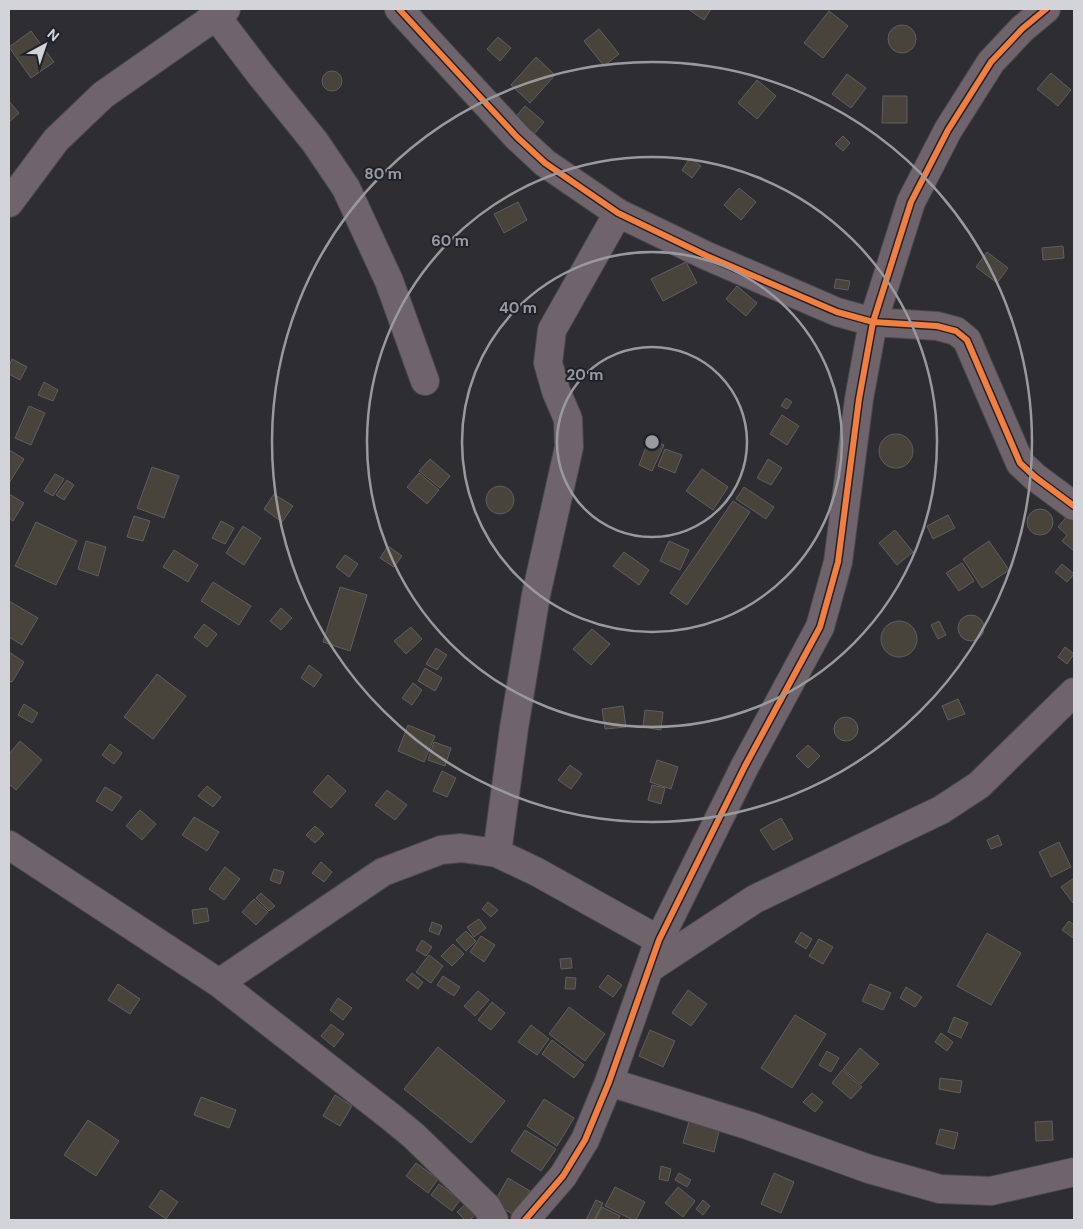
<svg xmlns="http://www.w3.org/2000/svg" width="1083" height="1229" font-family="'DM Sans',sans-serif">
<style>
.building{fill:#48433b;stroke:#605e5f}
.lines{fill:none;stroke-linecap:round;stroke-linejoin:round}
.minor-casing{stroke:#48494c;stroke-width:30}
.minor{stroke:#70646c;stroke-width:28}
.cycleway-casing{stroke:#20222b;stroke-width:9}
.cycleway{stroke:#f27e40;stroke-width:6}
.ring{fill:none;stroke:#999a9f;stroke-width:2.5}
.centre{fill:#999a9f;stroke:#20222b;stroke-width:2.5}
.ring-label{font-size:15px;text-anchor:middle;font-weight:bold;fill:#999a9f;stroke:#20222b;stroke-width:4;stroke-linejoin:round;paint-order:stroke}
</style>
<rect width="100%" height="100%" fill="#2d2d32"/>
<path class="building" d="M688,9H711L704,20Z
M829,11L848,26L823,58L804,43Z
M888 39a14 14 0 1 1 28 0a14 14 0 1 1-28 0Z
M599,29L619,54L604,66L584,41Z
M31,31L54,62L31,78L9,47Z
M498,37L511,48L500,61L487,49Z
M536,57L555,75L530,103L511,85Z
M322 81a10 10 0 1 1 20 0a10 10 0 1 1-20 0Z
M1051,73L1071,90L1058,106L1037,89Z
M847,74L866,88L851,108L832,94Z
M757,80L776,96L757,119L738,103Z
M883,96H907V123H882Z
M9,101L19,113L9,122Z
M525,106L544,122L531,138L512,121Z
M843,136L850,143L843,151L835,144Z
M690,158L701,166L692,178L682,170Z
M739,188L756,202L741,220L724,205Z
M518,202L527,220L504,233L494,214Z
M1063,246L1064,258L1043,260L1042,248Z
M987,252L1008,268L997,283L976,267Z
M686,262L697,283L663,301L651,279Z
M836,279L850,281L848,290L834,288Z
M737,286L757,303L746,316L726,299Z
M12,359L27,367L20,380L9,374V366Z
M44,382L58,390L53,401L38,395Z
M786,398L792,402L787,409L781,406Z
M29,406L45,413L31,445L15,438Z
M782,415L799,426L787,445L770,434Z
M879 451a17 17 0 1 1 34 0a17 17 0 1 1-34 0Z
M649,439L664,445L652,471L639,465Z
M665,449L682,455L675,473L658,466Z
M9,450L24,459L9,483Z
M430,459L450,476L440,488L419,471Z
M768,459L782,468L771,485L757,478Z
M152,467L179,476L164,518L137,508Z
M702,469L728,487L713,510L686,491Z
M419,473L439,490L427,504L407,487Z
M55,474L64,479L53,496L44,491Z
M67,480L74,485L64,500L56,495Z
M486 500a14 14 0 1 1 28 0a14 14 0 1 1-28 0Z
M744,487L774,507L766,519L736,499Z
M9,494L24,503L13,521L9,518Z
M274,494L293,506L282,522L264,509Z
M733,501L750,512L687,605L670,593Z
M1027 522a13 13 0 1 1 26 0a13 13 0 1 1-26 0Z
M948,515L955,528L933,539L927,526Z
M1068,515L1074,520V551L1062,541L1067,535L1058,527Z
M134,516L150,521L143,541L127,537Z
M221,521L234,528L225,544L212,538Z
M36,522L77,541L56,585L15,566Z
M243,526L261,538L244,565L226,553Z
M895,530L913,552L897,565L879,543Z
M86,541L106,547L98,576L78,569Z
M669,541L689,550L680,570L660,561Z
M989,541L1009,570L982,588L963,559Z
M388,546L402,556L394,567L380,558Z
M174,550L198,565L188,582L163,567Z
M624,552L649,570L639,585L613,566Z
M345,555L358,564L349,577L336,567Z
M962,563L974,581L959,591L946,573Z
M1062,564L1074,574L1067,582L1055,572Z
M213,582L251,606L239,625L201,601Z
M340,587L367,595L350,651L323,642Z
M9,601L38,618L22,645L9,637Z
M281,608L292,618L281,630L270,621Z
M958 628a13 13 0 1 1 26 0a13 13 0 1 1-26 0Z
M881 639a18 18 0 1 1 36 0a18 18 0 1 1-36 0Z
M939,621L946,635L938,639L931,625Z
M204,624L217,634L207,647L194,637Z
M411,627L422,639L406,654L394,641Z
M592,629L610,644L591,665L573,649Z
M1065,647L1074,654L1067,664L1058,657Z
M436,648L447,655L437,670L426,664Z
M9,652L24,662L12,682L9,681Z
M309,665L322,675L314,687L301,678Z
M425,668L442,678L435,691L418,681Z
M157,674L186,696L153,739L124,717Z
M413,683L422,690L412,705L402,698Z
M958,699L965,714L948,720L942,706Z
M24,704L38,713L32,723L18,715Z
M623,706L626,727L605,729L602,709Z
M645,710L663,712L661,730L643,727Z
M834 729a12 12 0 1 1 24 0a12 12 0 1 1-24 0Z
M408,725L435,736L424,762L398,751Z
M20,741L42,760L16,790L9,784V754Z
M434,742L451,748L445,766L428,760Z
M110,744L122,753L114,764L102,755Z
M808,745L820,756L808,768L796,756Z
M657,760L678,767L671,789L650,782Z
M570,765L582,774L571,789L558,780Z
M442,771L456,778L447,797L433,791Z
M328,775L346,791L331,808L313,792Z
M652,785L665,788L661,804L648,800Z
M207,786L221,797L213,807L198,796Z
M105,787L122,797L112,811L96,801Z
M387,790L407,805L395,820L375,805Z
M140,810L156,824L142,840L126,826Z
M194,817L219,832L207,851L182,835Z
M781,818L793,839L773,850L760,830Z
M315,826L324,834L315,843L306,835Z
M998,835L1002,845L991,849L987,840Z
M1059,842L1071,867L1051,877L1039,852Z
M321,862L332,872L324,882L312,873Z
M225,867L240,879L224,900L209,889Z
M274,869L284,872L280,884L270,880Z
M1074,878V902L1073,903L1061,887Z
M261,893L275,906L269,911L256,898Z
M254,899L268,912L256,925L242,912Z
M488,902L498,910L491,917L482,909Z
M207,908L209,921L194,924L192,910Z
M479,919L486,928L474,937L467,927Z
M1069,921L1074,925L1073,938L1062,930Z
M432,922L442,926L439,935L429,931Z
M466,931L476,941L466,951L456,940Z
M801,932L812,939L806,949L795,942Z
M987,933L1021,953L991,1005L957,986Z
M481,936L495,945L484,962L470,952Z
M819,939L833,947L823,964L809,956Z
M422,940L432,947L426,956L416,950Z
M453,944L464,954L452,966L441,956Z
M429,955L443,966L431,983L416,972Z
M571,958L572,968L561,969L560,959Z
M412,973L423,982L418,989L406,980Z
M608,975L622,985L613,997L599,987Z
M443,976L460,987L454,996L437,985Z
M566,977L576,978L575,989H565Z
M118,984L140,999L130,1014L108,1000Z
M870,984L891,993L883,1010L862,1001Z
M906,987L922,997L915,1007L900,998Z
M688,990L707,1004L691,1026L672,1013Z
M478,991L489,1000L475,1016L464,1006Z
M338,998L352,1008L343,1020L330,1010Z
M492,1002L505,1013L491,1030L478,1020Z
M569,1007L605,1034L585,1061L549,1034Z
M795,1015L826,1034L792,1088L761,1068Z
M954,1017L968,1023L961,1038L948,1032Z
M331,1024L344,1034L334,1047L321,1036Z
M531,1025L549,1039L537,1055L518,1042Z
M650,1030L675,1041L663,1067L639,1056Z
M941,1033L953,1042L947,1051L935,1042Z
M552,1040L584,1065L574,1078L542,1054Z
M438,1047L505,1101L471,1143L404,1089Z
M860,1048L879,1064L861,1084L843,1069Z
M827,1051L839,1058L831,1072L819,1065Z
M842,1070L862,1087L851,1099L832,1083Z
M940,1078L962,1081L960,1093L939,1089Z
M812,1093L823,1102L815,1112L803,1102Z
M335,1095L352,1106L340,1126L323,1116Z
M201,1097L236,1110L229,1128L194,1115Z
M544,1099L574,1118L557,1146L527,1126Z
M690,1118L720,1127L714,1152L683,1143Z
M88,1120L119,1141L96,1176L64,1155Z
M1052,1121L1053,1140L1036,1141L1035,1122Z
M940,1129L958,1133L954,1149L936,1144Z
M525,1130L556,1149L541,1171L511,1151Z
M416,1163L438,1179L428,1193L406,1176Z
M661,1166L671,1169L668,1181L659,1179Z
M679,1173L691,1180L687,1187L675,1180Z
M774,1173L794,1182L781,1213L761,1204Z
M508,1178L530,1191L516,1216L494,1203Z
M439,1184L460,1200L452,1211L431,1195Z
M615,1187L645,1202L636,1220H633L605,1206Z
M678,1187L695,1201L683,1217L665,1203Z
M161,1190L178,1202L166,1219L149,1207Z
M596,1200L603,1203L594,1220H586Z
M703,1200L710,1206L703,1215L696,1209Z
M467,1203L477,1213L470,1220H465L457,1212Z
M602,1207L620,1216L618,1220H595Z"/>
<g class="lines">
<defs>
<path id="minor" d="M213,9L216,16L260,74L315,142L346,188L389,281L425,381
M399,9L517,137L545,163L618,213L707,256L837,312L873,322L937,326L956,331L967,340L1020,463L1035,477L1074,506
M9,203L56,140L103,95L226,9
M9,845L219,983L391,1117L414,1136L487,1207L494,1220
M497,853L514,728L536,595L569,447L568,419L556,391L548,363L552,330L618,213
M650,968L755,899L941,810L979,785L1074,692
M219,983L383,872L441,850L461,848L497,853L537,872L659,940
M609,1082L750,1126L869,1169L940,1189L991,1191L1074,1172
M525,1220L563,1176L585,1140L609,1082L659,940L745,766L820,627L838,562L859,399L873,322L911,202L948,130L991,62L1022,29L1046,9"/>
</defs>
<use href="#minor" class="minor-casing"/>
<use href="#minor" class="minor"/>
<defs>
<path id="cycleway" d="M399,9L517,137L545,163L618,213L707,256L837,312L873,322L937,326L956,331L967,340L1020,463L1035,477L1074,506
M525,1220L563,1176L585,1140L609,1082L659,940L745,766L820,627L838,562L859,399L873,322L911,202L948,130L991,62L1022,29L1046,9"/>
</defs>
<use href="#cycleway" class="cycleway-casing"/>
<use href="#cycleway" class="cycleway"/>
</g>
<g class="ring">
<circle cx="652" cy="442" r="95"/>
<circle cx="652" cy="442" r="190"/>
<circle cx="652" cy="442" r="285"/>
<circle cx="652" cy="442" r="380"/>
</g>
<circle cx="652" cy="442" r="8" class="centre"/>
<g class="ring-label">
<text x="383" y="179">80 m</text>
<text x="450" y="246">60 m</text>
<text x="518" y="313">40 m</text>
<text x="585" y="380">20 m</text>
</g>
<rect width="1083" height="1229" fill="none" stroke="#d3d4da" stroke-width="20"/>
<g transform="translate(45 45) rotate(40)" stroke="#20222b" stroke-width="4" paint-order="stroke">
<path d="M0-4L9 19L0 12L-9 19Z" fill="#d3d4da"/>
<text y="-8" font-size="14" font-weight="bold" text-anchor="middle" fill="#d3d4da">N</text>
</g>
</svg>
